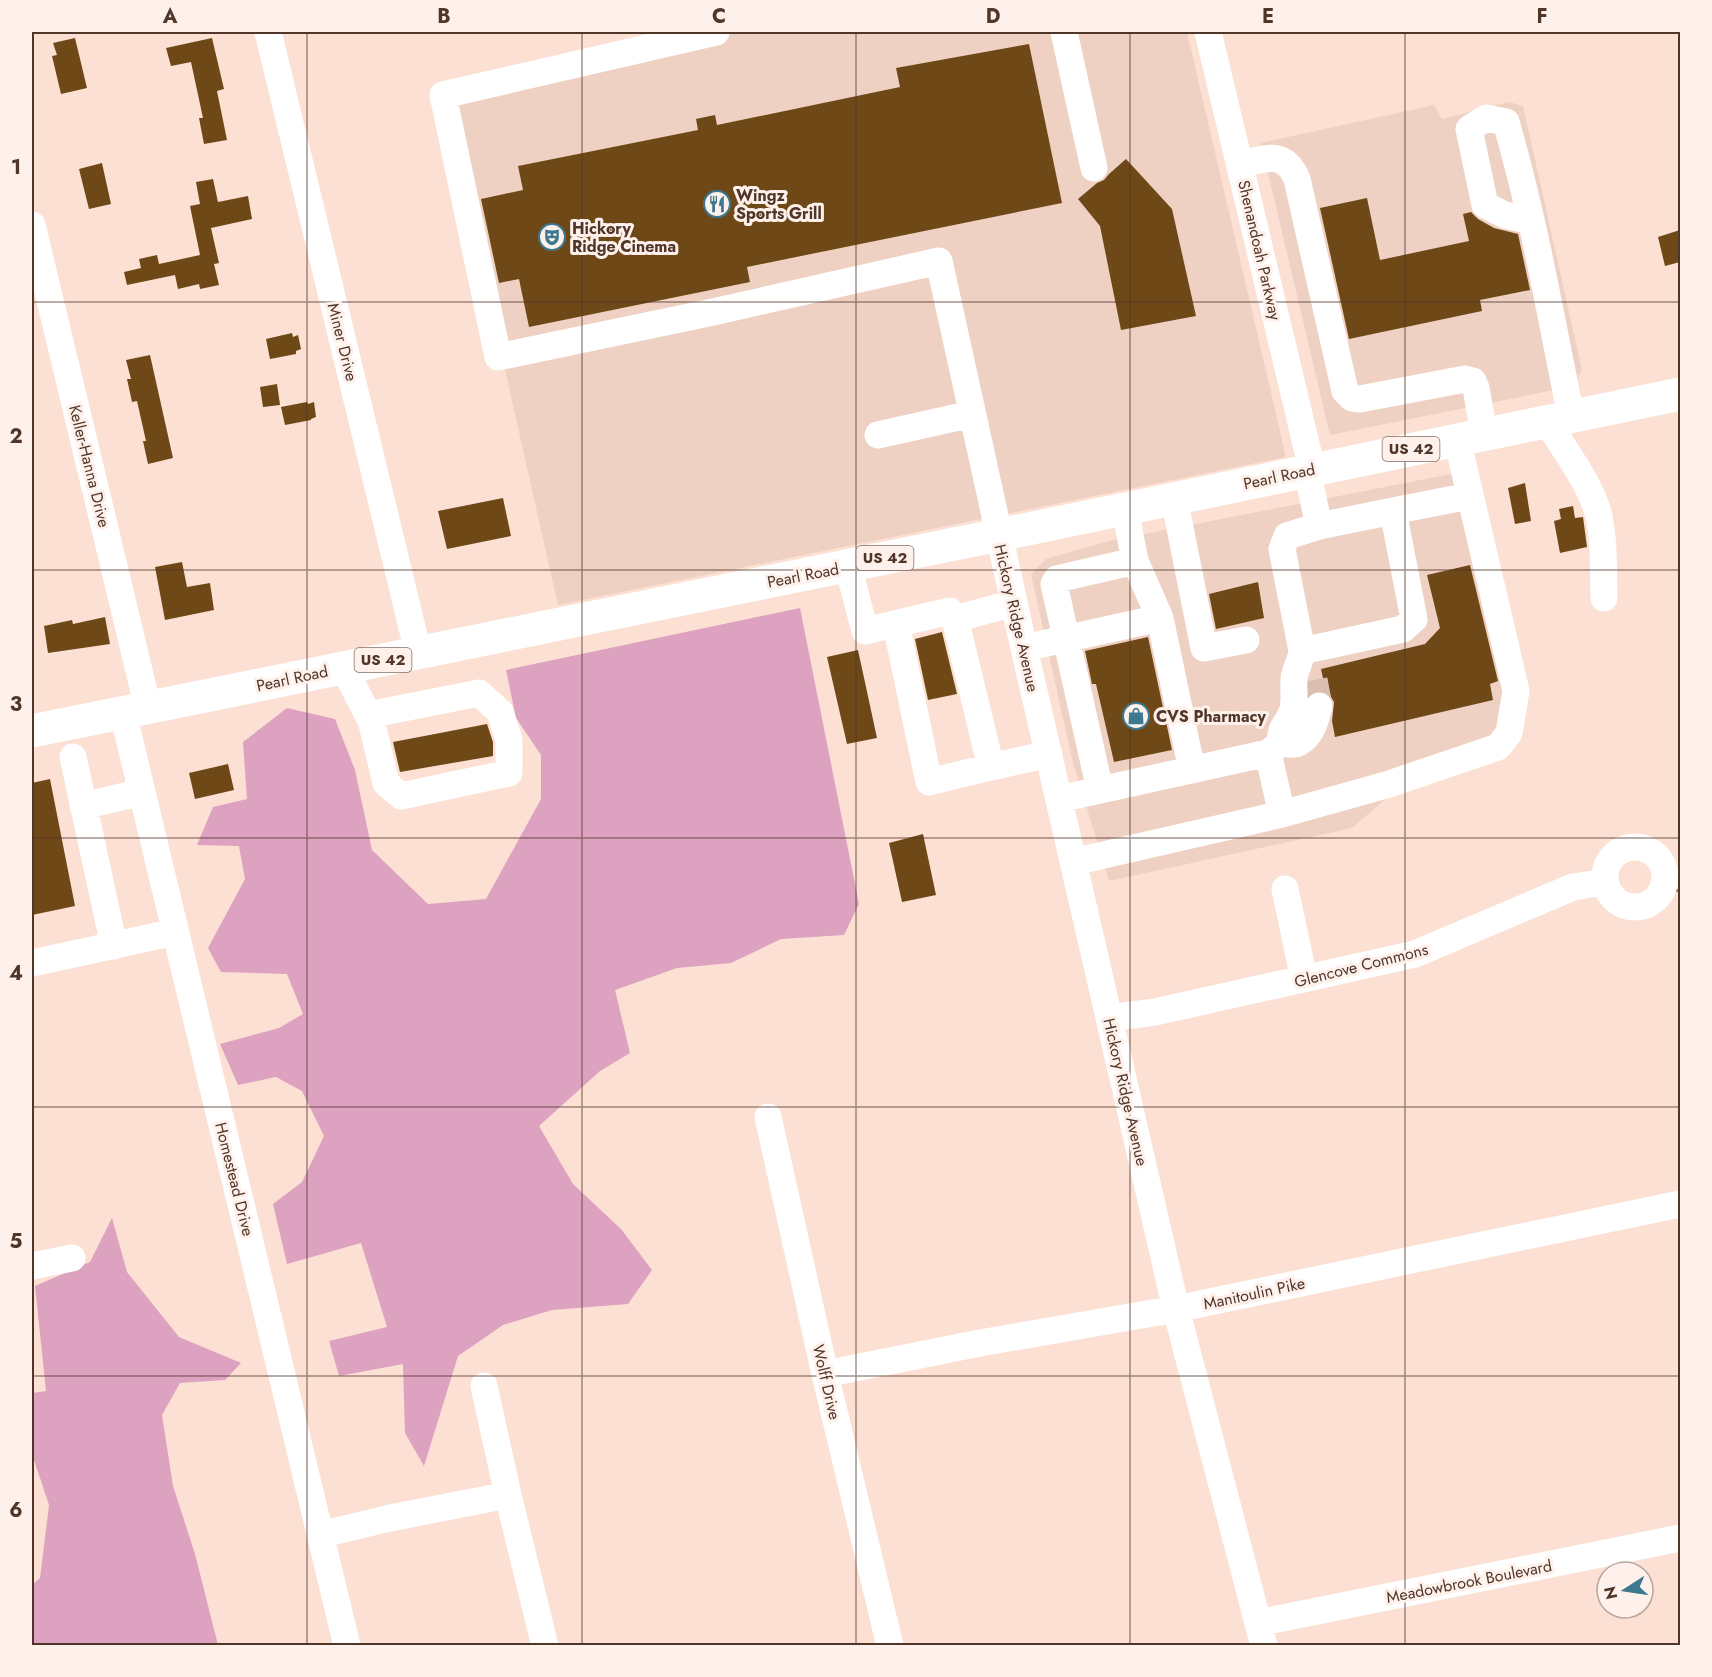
<svg xmlns="http://www.w3.org/2000/svg" width="1712" height="1677" font-family="Jost,sans-serif">
<style>
.built{fill:#efd1c3}
.forest{fill:#dea2c1}
.building{fill:#6f4818}
.lines{fill:none;stroke-linecap:round;stroke-linejoin:round}
.minor-tunnel{stroke:#d9beb1;stroke-width:27;stroke-dasharray:27 14;stroke-linecap:butt}
.path{stroke:#a3897c;stroke-width:3;stroke-dasharray:3 3;stroke-linecap:butt}
.minor{stroke:#fff;stroke-width:27}
.major{stroke:#fff;stroke-width:33}
.grid{fill:none;stroke:#503629;stroke-width:1.5;stroke-opacity:0.55}
.labels{text-anchor:middle;stroke-width:6;stroke-linejoin:round;paint-order:stroke}
.shield{fill:#fef0ea;stroke:#846e63;stroke-width:1.5}
.shield-label{font-size:15px;font-weight:bold;fill:#503629}
.poi-label{font-size:16px;font-weight:bold;fill:#503629;stroke:#fef0ea;text-anchor:start}
.street-label{font-size:16px;fill:#503629;stroke:#fef0ea}
.neatline{fill:none;stroke:#503629;stroke-width:2}
.grid-label{font-size:20px;text-anchor:middle;font-weight:bold;fill:#503629}
</style>
<rect width="100%" height="100%" fill="#fbe0d3"/>
<path class="built" d="M713,32H1187L1286,457L558,605L443,95Z
M1509,102L1523,106L1582,370L1574,386L1330,435L1261,143L1434,105L1442,119Z
M1477,469L1524,671L1526,712L1503,750L1395,791L1352,828L1109,881L1073,763L1031,574L1046,559L1109,541Z"/>
<path class="forest" d="M800,608L859,904L844,935L781,939L731,963L677,968L615,990L630,1053L600,1071L539,1126L573,1184L621,1229L652,1270L628,1304L552,1310L503,1325L458,1356L424,1466L405,1433L403,1364L339,1376L329,1341L387,1327L361,1243L287,1264L273,1204L302,1182L324,1136L302,1091L276,1077L238,1085L220,1044L279,1028L303,1014L287,974L221,972L208,948L245,879L239,846L197,845L213,807L247,799L243,742L287,708L335,719L355,770L372,850L428,904L486,899L541,799V755L516,718L506,670Z
M112,1218L127,1272L179,1337L241,1363L225,1380L180,1383L162,1415L173,1486L195,1554L218,1645H32V1585L40,1578L49,1505L32,1454V1393L46,1391L35,1286L90,1262Z"/>
<path class="building" d="M75,38L87,88L61,94L52,56L57,55L53,43Z
M212,38L224,89L217,91L227,140L204,144L199,118H203L191,62L171,66L166,48Z
M1029,44L1062,203L747,267L750,282L529,327L519,279L499,283L481,199L523,190L518,166L698,130L696,119L715,115L717,125L900,87L896,68Z
M1126,159L1172,209L1196,316L1121,330L1100,226L1078,199L1097,183L1104,180L1109,174Z
M102,163L111,204L89,209L79,169Z
M213,179L218,202L248,196L252,219L211,228L219,263L214,264L219,285L200,289L199,284L178,289L175,275L127,285L124,272L141,268L139,259L157,255L159,264L200,255L190,206L200,204L196,182Z
M1367,198L1380,260L1469,241L1463,214L1471,212L1478,219L1494,228L1518,234L1530,290L1480,300L1482,311L1349,339L1320,208Z
M1680,230V262L1665,266L1658,237Z
M292,333L293,337L298,335L301,349L296,351V354L270,359L266,339Z
M150,355L173,458L148,464L143,441H146L137,401L132,402L127,379H131L126,360Z
M277,384L280,405L263,407L260,387Z
M307,402L308,404L314,402L316,417L311,419V420L285,425L281,407Z
M1525,483L1531,521L1515,524L1508,488Z
M503,498L511,536L447,549L438,511Z
M1573,506L1575,518L1583,517L1587,547L1560,553L1554,521L1561,519L1559,509Z
M182,562L187,587L210,583L214,610L165,620L155,567Z
M1470,565L1498,681L1490,684L1493,700L1335,737L1332,721L1334,702L1330,695L1326,692L1321,669L1425,644L1440,628L1427,575Z
M1258,582L1264,618L1216,629L1209,594Z
M105,617L110,644L48,653L44,626L72,620L73,624Z
M942,632L957,694L928,700L915,639Z
M1148,637L1172,750L1114,762L1096,684H1092L1085,651Z
M858,650L877,738L847,744L827,657Z
M487,724L493,742V756L400,772L393,742Z
M228,764L234,790L195,799L189,773Z
M50,779L75,906L32,915V783Z
M923,834L936,895L902,902L889,843Z"/>
<g class="lines">
<path class="minor-tunnel" d="M1314,680L1319,706"/>
<path class="path" d="M1664,888L1680,891"/>
<path class="minor" d="M268,32L418,652
M716,32L443,95L498,357L713,312L939,261L1024,648L1176,1309L1264,1646
M1064,32L1094,168
M1208,32L1312,469
M1240,164C1265,159 1284,149 1297,179L1345,391L1352,398L1360,399L1465,379L1473,381L1476,388L1484,434
M1531,221L1505,215L1485,205L1469,129L1486,118L1506,122C1534,218 1551,318 1571,416
M32,225L148,708
M1547,421C1563,448 1585,476 1596,506C1605,532 1603,570 1604,598
M878,435L972,414
M1307,470L1319,526L1393,511L1414,619L1403,629L1302,651L1282,549L1287,536L1319,526
M1174,498L1204,648L1246,640
M1393,511L1469,496
M848,566L865,631L950,611L955,619
M1014,603L955,619L991,767L1049,754
M1160,618L1192,770
M896,624L929,782L991,767
M1024,648L1160,618L1135,561L1125,509
M344,668L368,715L371,720L386,783L401,796L509,773V740L500,712L479,693L368,715
M123,713L347,1646
M1280,743C1281,724 1286,727 1292,712C1296,701 1293,690 1294,679C1295,669 1301,661 1302,651
M1268,753L1280,743C1284,743 1291,745 1295,744C1311,739 1316,720 1319,706
M73,757L114,946
M1100,790L1054,584L1057,579L1135,561
M1059,799L1268,753L1282,814L1073,862
M83,806L142,792
M1282,814L1386,785L1498,747L1509,733L1516,691L1457,439
M1605 877a30 30 0 1 1 60 0a30 30 0 1 1-60 0Z
M1285,889L1304,979
M32,963L175,932
M1109,1018L1155,1012L1415,954L1573,887L1605,882
M768,1117L825,1374L890,1646
M32,1266L72,1258
M825,1374L980,1343L1176,1309L1680,1204
M484,1386L508,1495
M320,1535L390,1518L508,1495L545,1646
M1258,1623L1680,1538"/>
<path class="major" d="M32,731L999,535L1680,394"/>
</g>
<path class="grid" d="M307,32V1646M582,32V1646M856,32V1646M1130,32V1646M1405,32V1646M32,302H1680M32,570H1680M32,838H1680M32,1107H1680M32,1376H1680"/>
<defs>
<symbol id="restaurant-ring" viewBox="-11 -11 22 22"><circle r="9.5" fill="#fef0ea" stroke="#3c7890" stroke-width="1.5"/><path d="M-5-6h1v4h1v-4h1v4h1v-4h1v5L-1.5 .5V6h-2V.5L-5-1ZM5-6V6H3V1.5H1.5Q1.5-4 5-6Z" fill="#3c7890"/></symbol>
<symbol id="theatre-ring" viewBox="-11 -11 22 22"><circle r="9.5" fill="#fef0ea" stroke="#3c7890" stroke-width="1.5"/><path d="M-5-5.5Q0-4 5-5.5V0Q5 5 0 6Q-5 5-5 0ZM-3.3-2.5H-1v1.5H-3.3ZM1-2.5H3.3v1.5H1ZM-2.8 1Q0 5.5 2.8 1Z" fill="#3c7890"/></symbol>
<symbol id="shop-ring" viewBox="-11 -11 22 22"><circle r="9.5" fill="#fef0ea" stroke="#3c7890" stroke-width="1.5"/><path d="M-5-2.5h2.3a2.7 3.5 0 0 1 5.4 0H5L5.5 6h-11ZM-1.5-2.5h3a1.5 2.3 0 0 0-3 0Z" fill="#3c7890"/></symbol>
</defs>
<g fill-rule="evenodd">
<use href="#restaurant-ring" x="702" y="189" width="30" height="30"/>
<use href="#theatre-ring" x="537" y="222" width="30" height="30"/>
<use href="#shop-ring" x="1121" y="701" width="30" height="30"/>
</g>
<g class="labels">
<g class="shield">
<rect x="1382.5" y="437" width="57" height="24" rx="4.5"/>
<rect x="856.5" y="546" width="57" height="24" rx="4.5"/>
<rect x="354.5" y="648" width="57" height="24" rx="4.5"/>
</g>
<g class="shield-label">
<text x="1411" y="454">US 42</text>
<text x="885" y="563">US 42</text>
<text x="383" y="665">US 42</text>
</g>
<g class="poi-label">
<text x="736" y="201">Wingz<tspan x="736" dy="18">Sports Grill</tspan></text>
<text x="572" y="234">Hickory<tspan x="572" dy="18">Ridge Cinema</tspan></text>
<text x="1156" y="722">CVS Pharmacy</text>
</g>
<g class="street-label">
<text transform="translate(1260 250) rotate(77)" y="6">Shenandoah Parkway</text>
<text transform="translate(343 342) rotate(76)" y="6">Miner Drive</text>
<text transform="translate(90 466) rotate(76)" y="6">Keller-Hanna Drive</text>
<text transform="translate(1279 476) rotate(-12)" y="6">Pearl Road</text>
<text transform="translate(803 575) rotate(-11)" y="6">Pearl Road</text>
<text transform="translate(1017 618) rotate(77)" y="6">Hickory Ridge Avenue</text>
<text transform="translate(292 678) rotate(-12)" y="6">Pearl Road</text>
<text transform="translate(1361 965) rotate(-14)" y="6">Glencove Commons</text>
<text transform="translate(1126 1092) rotate(77)" y="6">Hickory Ridge Avenue</text>
<text transform="translate(235 1179) rotate(76)" y="6">Homestead Drive</text>
<text transform="translate(1254 1293) rotate(-12)" y="6">Manitoulin Pike</text>
<text transform="translate(827 1382) rotate(77)" y="6">Wolff Drive</text>
<text transform="translate(1469 1581) rotate(-11)" y="6">Meadowbrook Boulevard</text>
</g>
</g>
<rect width="1712" height="1677" fill="none" stroke="#fef0ea" stroke-width="66"/>
<g transform="translate(1625 1590) rotate(258)"><circle r="28" fill="#fef0ea" stroke="#b8a69d" stroke-width="1.5"/>
<path d="M0-4.5L10 22L0 15L-10 22Z" fill="#3c7890"/>
<text y="-9" font-size="16" font-weight="bold" text-anchor="middle" fill="#503629">N</text>
</g>
<rect x="33" y="33" width="1646" height="1611" class="neatline"/>
<g class="grid-label">
<text x="170" y="23">A</text>
<text x="444" y="23">B</text>
<text x="719" y="23">C</text>
<text x="993" y="23">D</text>
<text x="1268" y="23">E</text>
<text x="1542" y="23">F</text>
<text x="16" y="174">1</text>
<text x="16" y="443">2</text>
<text x="16" y="711">3</text>
<text x="16" y="980">4</text>
<text x="16" y="1248">5</text>
<text x="16" y="1517">6</text>
</g>
</svg>
